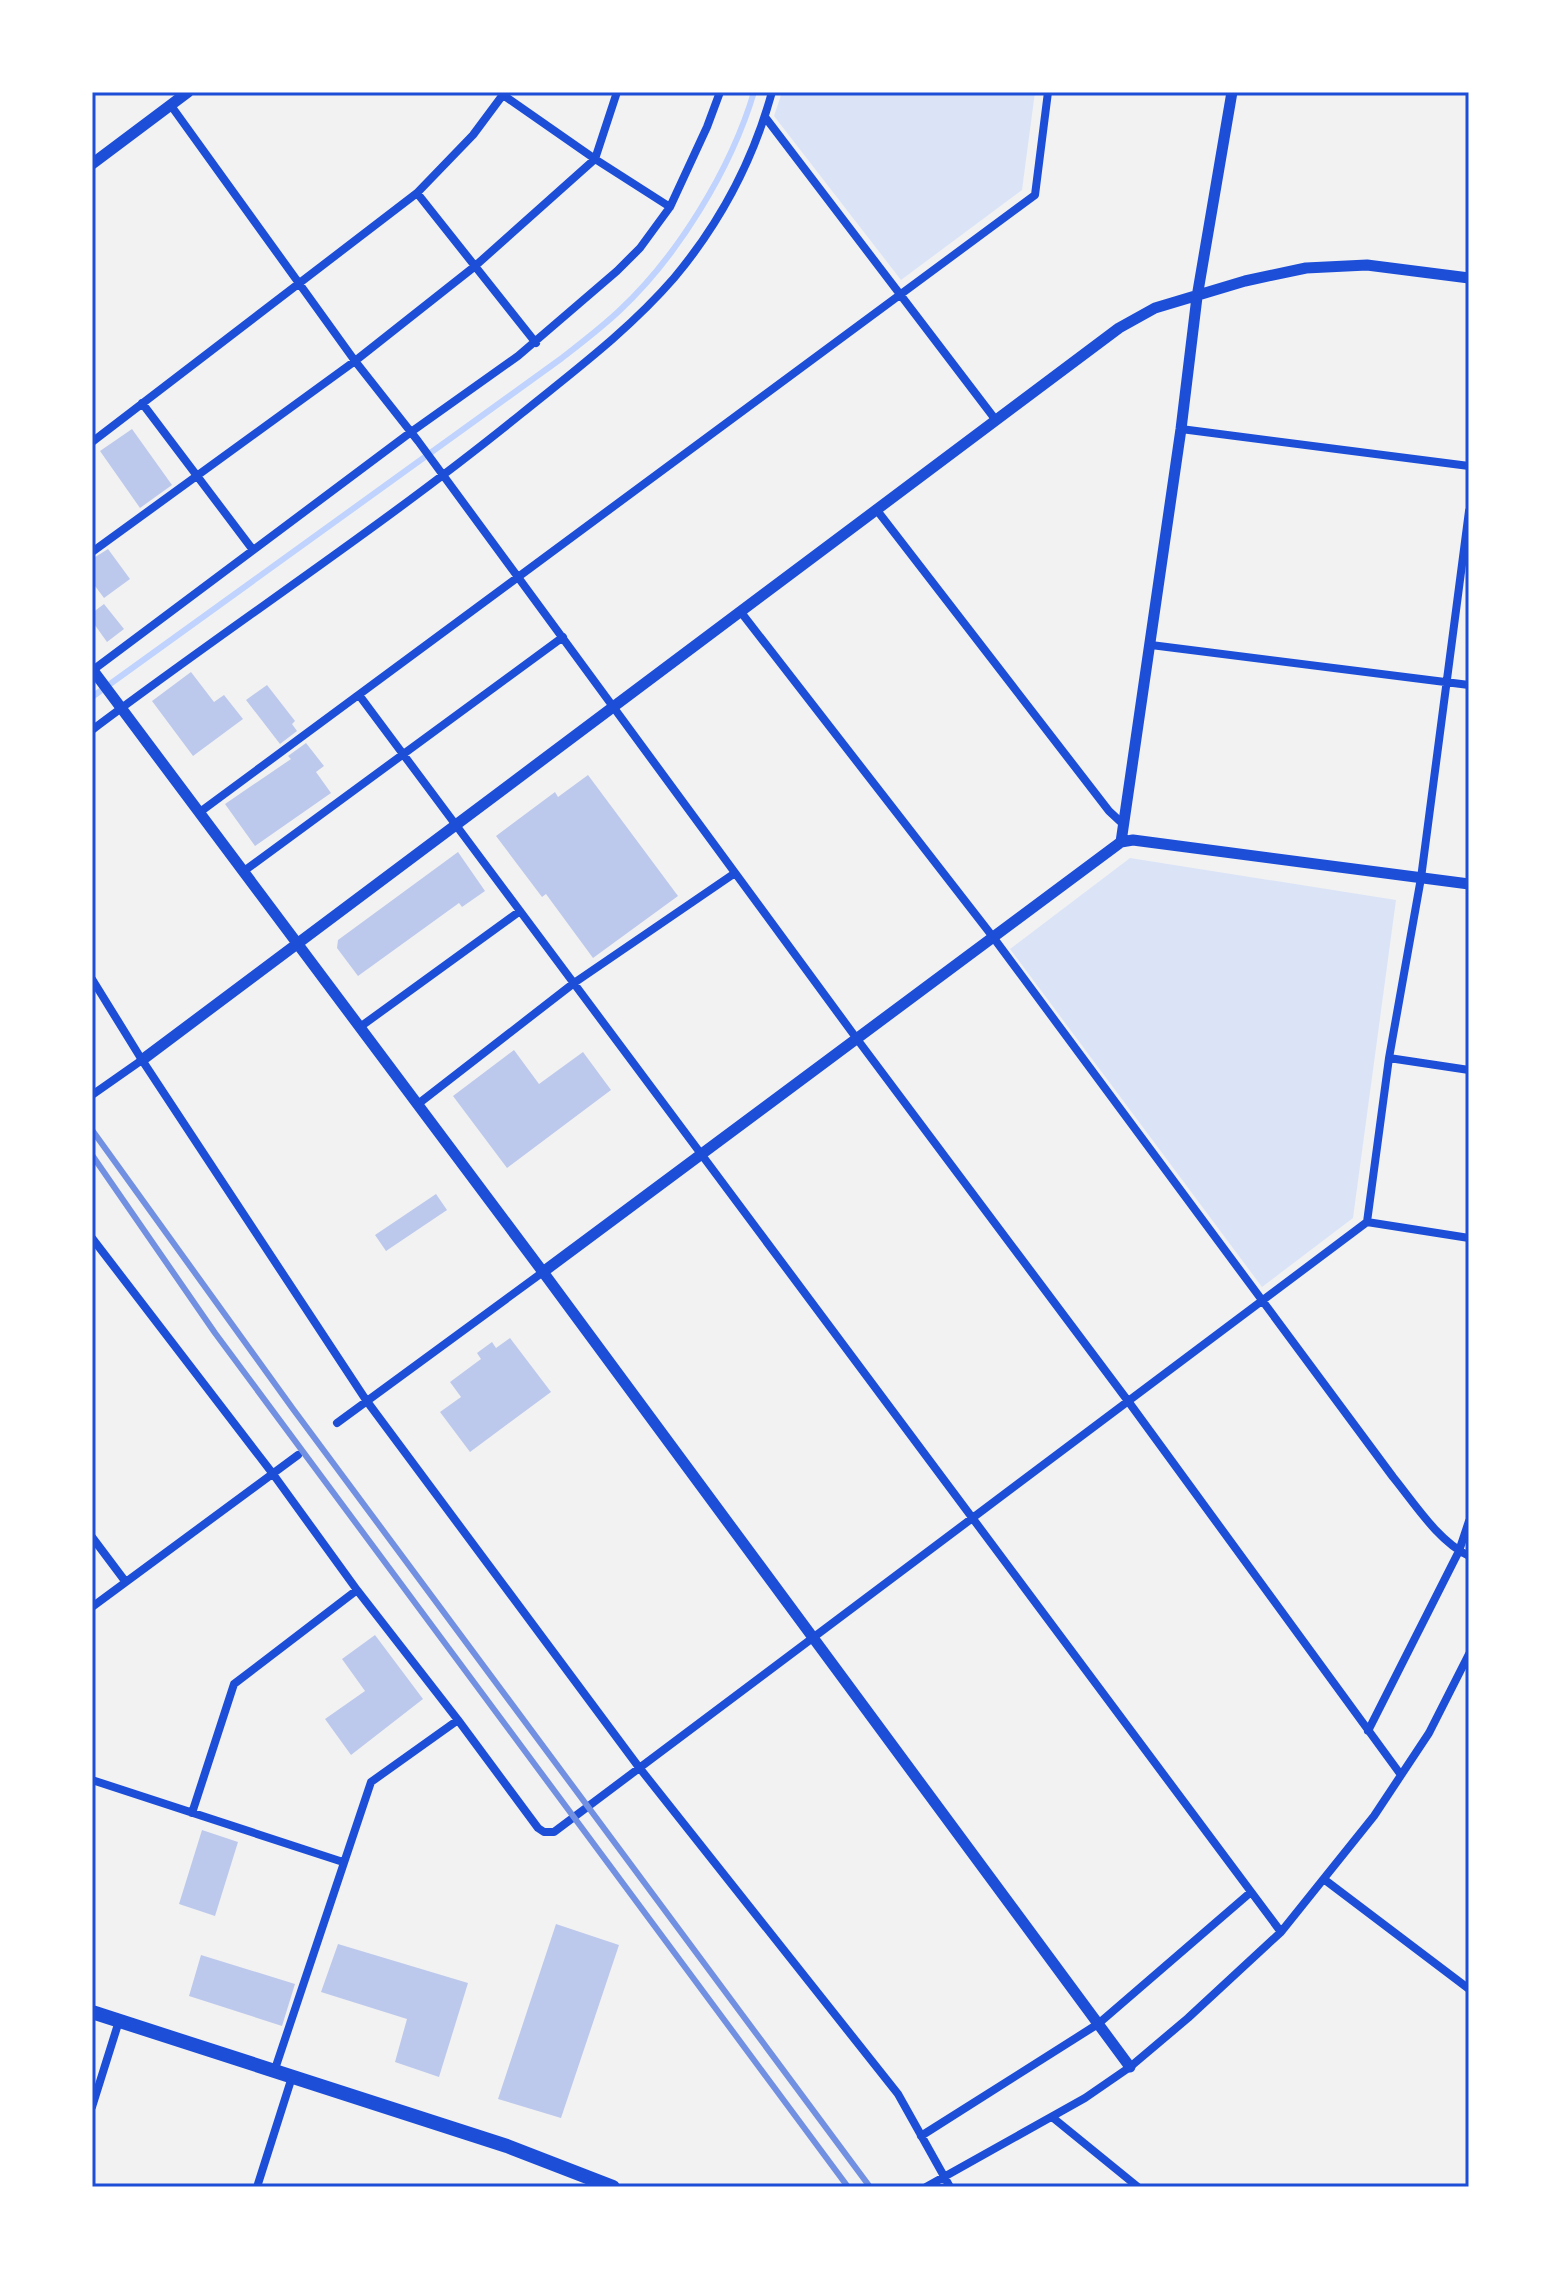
<svg xmlns="http://www.w3.org/2000/svg" width="1561" height="2279" font-family="'Sofia Sans Condensed',sans-serif">
<style>
.green{fill:#dbe4f7}
.lines{fill:none;stroke-linecap:round;stroke-linejoin:round}
.stream{stroke:#bfd3fe;stroke-width:6}
.building{fill:#bdc9ec}
.minor{stroke:#1d4ed8;stroke-width:8}
.tertiary{stroke:#1d4ed8;stroke-width:11}
.primary{stroke:#1d4ed8;stroke-width:14}
.rail{stroke:#7290e2;stroke-width:6}
.neatline{fill:none;stroke:#1d4ed8;stroke-width:3}
</style>
<rect width="100%" height="100%" fill="#f2f2f2"/>
<path class="green" d="M782,92H1035L1022,190L901,280L774,116Z
M1130,858L1396,900L1353,1218L1262,1287L1010,949Z"/>
<g class="lines">
<path class="stream" d="M92,697L562,358C581,343 601,328 619,311C678,256 731,169 754,92"/>
</g>
<path class="building" d="M132,429L172,485L140,508L100,451Z
M108,549L130,579L104,598L92,582V559Z
M104,604L124,629L107,642L92,621V613Z
M191,672L214,702L224,695L243,719L193,756L152,701Z
M267,685L295,721L292,724L297,731L280,744L246,700Z
M306,743L324,766L316,772L331,793L255,846L225,804L291,759L288,756Z
M588,775L678,896L593,958L546,894L542,897L496,836L555,792L558,797Z
M458,852L485,891L462,907L459,903L358,976L337,948L338,940Z
M514,1050L539,1084L583,1052L611,1090L507,1168L453,1096Z
M436,1194L447,1210L386,1251L375,1235Z
M510,1338L551,1392L470,1452L440,1412L461,1397L450,1382L481,1359L477,1353L492,1342L496,1348Z
M375,1635L423,1699L351,1755L325,1719L365,1691L342,1659Z
M202,1830L238,1842L215,1916L179,1904Z
M556,1924L619,1945L561,2118L498,2099Z
M338,1944L468,1983L439,2077L395,2062L407,2019L321,1992Z
M201,1955L295,1984L282,2026L189,1996Z"/>
<g class="lines">
<path class="minor" d="M503,95L595,159L670,207
M172,107L355,361L418,441L857,1039L1128,1401L1401,1775
M765,117L995,419
M417,193L536,343
M142,403L253,550
M1181,429L1469,466
M92,442L417,193L473,135L505,92
M876,509L1109,811L1123,824
M92,552L355,361L474,267L595,159L617,92
M740,611L993,937L1393,1477C1415,1504 1438,1541 1469,1556
M1151,645L1469,685
M93,670L411,432L518,356L617,271L640,248L670,207L707,127L720,92
M359,695L1281,1932
M92,730C234,623 383,526 521,414C574,371 629,330 674,278C720,223 753,161 772,92
M200,812L1035,195L1048,92
M244,871L563,637
M92,979L142,1060L366,1400L638,1766L898,2094L950,2187
M360,1027L520,911
M1389,1058L1469,1070
M92,1095L142,1060
M418,1104L574,983L735,873
M1367,1222L1389,1058L1421,878L1469,511
M92,1238L273,1474L357,1590L458,1720L538,1828L544,1832H554L1367,1222L1469,1238
M337,1423L543,1272
M92,1537L125,1581
M92,1607L298,1455
M1368,1731L1459,1551L1469,1521
M92,1780L343,1862
M192,1813L234,1684L357,1590
M1325,1880L1469,1989
M274,2072L371,1782L458,1720
M92,2107L119,2021
M1052,2117L1138,2187
M921,2136L1098,2024L1251,1892
M257,2187L292,2077
M926,2187L1085,2098L1130,2067L1188,2018L1281,1932L1374,1816L1429,1733L1469,1654"/>
<path class="tertiary" d="M92,164L188,92
M92,669L543,1272L1130,2067
M1121,842L1181,429L1197,297L1232,92
M142,1060L1119,328L1155,308L1245,281L1306,268L1367,265L1469,278
M543,1272L1121,842L1133,840L1469,884"/>
<path class="primary" d="M92,2012L507,2146L613,2187"/>
<path class="rail" d="M92,1130L293,1409L870,2187
M92,1155L215,1333L848,2187"/>
</g>
<rect width="1561" height="2279" fill="none" stroke="#ffffff" stroke-width="188"/>
<rect x="94" y="94" width="1373" height="2091" class="neatline"/>
</svg>
